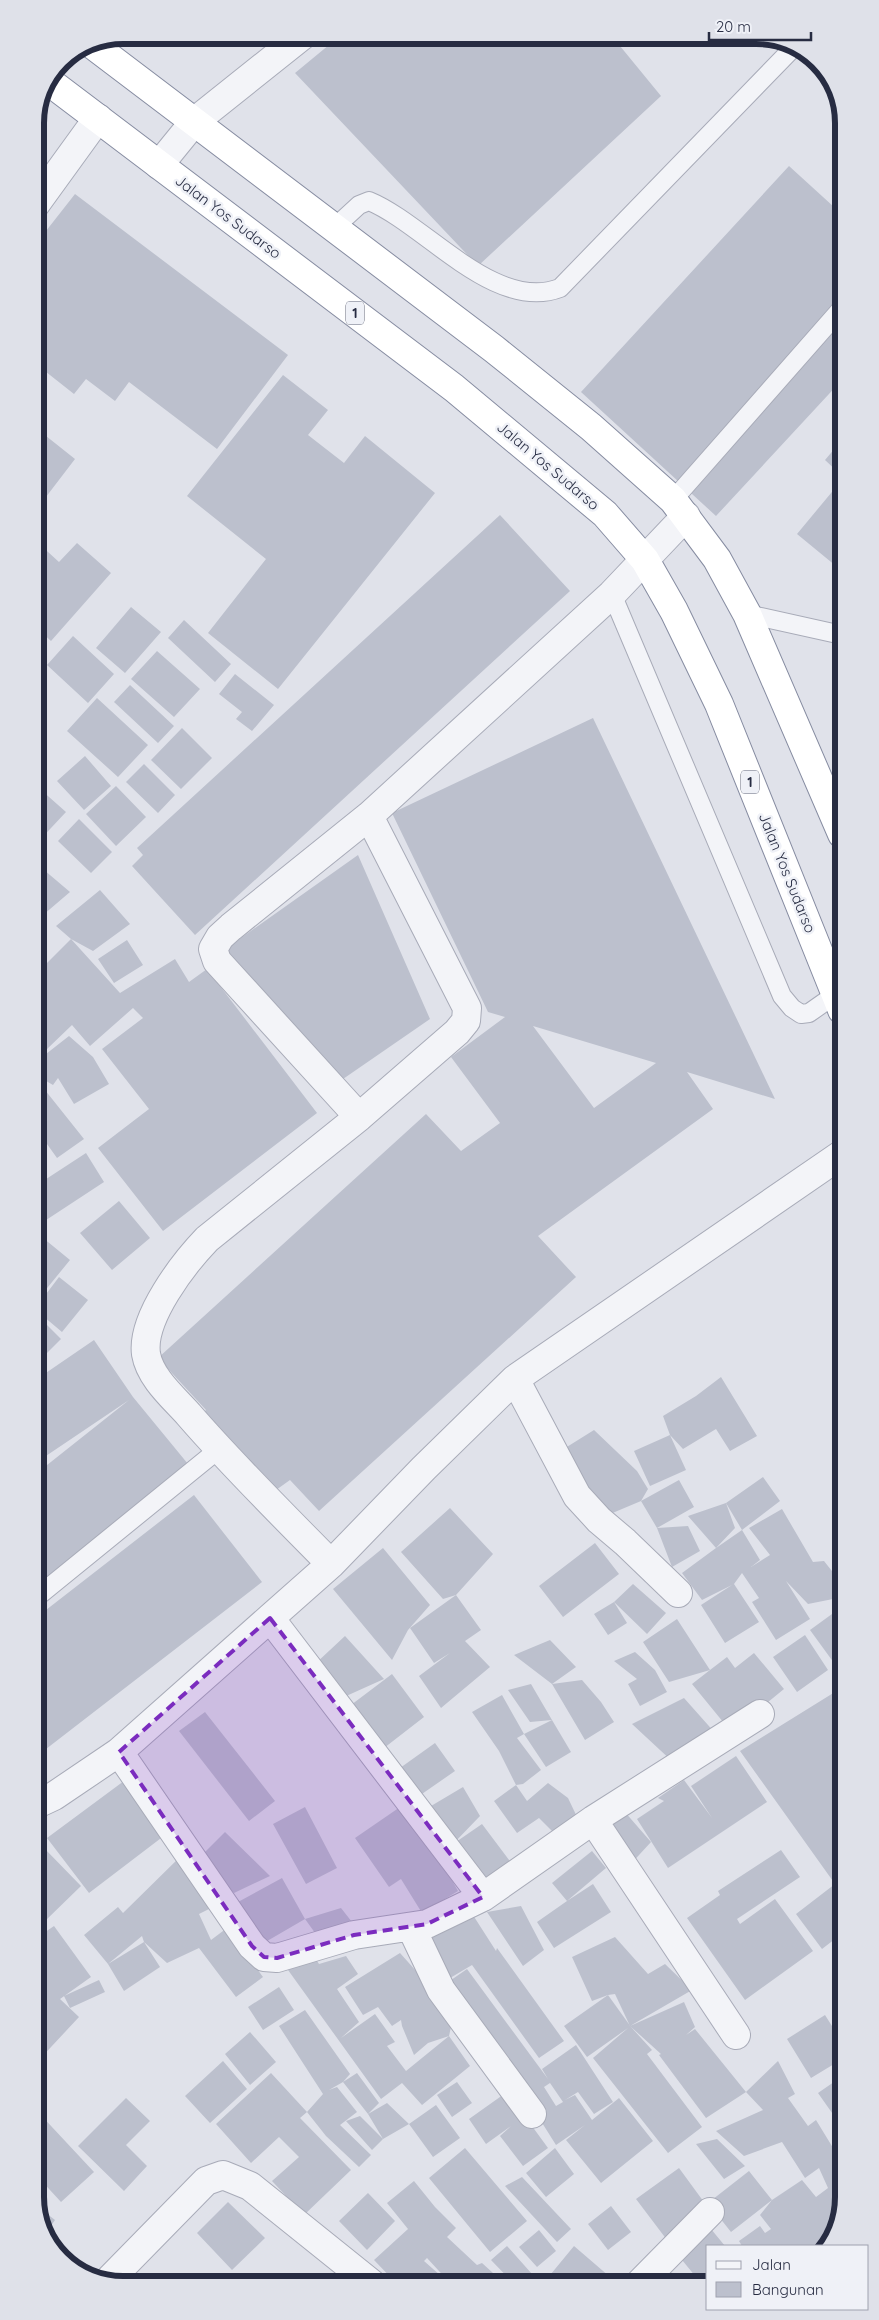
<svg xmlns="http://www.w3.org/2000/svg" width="879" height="2320" font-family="Quicksand,sans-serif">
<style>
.building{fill:#bcc0cd;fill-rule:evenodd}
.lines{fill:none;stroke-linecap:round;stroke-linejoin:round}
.lane-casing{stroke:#a8abb8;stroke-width:20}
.street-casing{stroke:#a8abb8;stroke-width:30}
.highway-casing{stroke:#868ca1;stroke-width:30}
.lane{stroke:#f3f4f8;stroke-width:18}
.street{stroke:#f3f4f8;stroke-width:28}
.highway{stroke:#fff;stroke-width:28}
.marked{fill:#7b2cbf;fill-opacity:0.2;stroke:#7b2cbf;stroke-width:4;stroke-dasharray:10 6;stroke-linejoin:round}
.labels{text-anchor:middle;stroke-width:5;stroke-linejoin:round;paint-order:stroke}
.shield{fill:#eff1f7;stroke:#636778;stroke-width:1}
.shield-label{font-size:14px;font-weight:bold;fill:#272c42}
.street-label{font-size:15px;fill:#272c42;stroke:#eff1f7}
.rim{fill:none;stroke:#272c42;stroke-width:6}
</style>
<rect width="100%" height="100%" fill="#e0e2ea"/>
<path class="building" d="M341,35H611L661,96L478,266L295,73Z
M789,166L834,207L841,199V381L716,516L581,392Z
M75,194L288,355L217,449L129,382L115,401L86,379L74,394L36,364L35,245Z
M283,375L328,410L308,435L344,463L365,436L435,493L278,689L208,633L266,559L187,496Z
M36,428L75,459L36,510Z
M841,441V475L825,460Z
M841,481L842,542V571L797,534Z
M500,515L570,591L195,935L132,866L143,855L137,848Z
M36,541L59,562L77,543L111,573L51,641L36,627Z
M131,607L161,632L125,673L96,648Z
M184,620L231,664L215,682L168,638Z
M73,636L114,674L88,703L47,665Z
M157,651L200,689L174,717L131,679Z
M235,674L274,705L252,731L236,719L242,712L219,694Z
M130,685L174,726L158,743L114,702Z
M97,698L148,745L118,777L67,731Z
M593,718L775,1099L687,1072L713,1109L538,1236L576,1277L319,1511L290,1480L269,1495L196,1420L206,1410L158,1358L426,1114L461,1151L500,1123L451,1057L505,1017L488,1012L392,813ZM533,1026L656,1063L594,1108Z
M182,728L212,758L181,789L151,760Z
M85,756L111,786L84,810L57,781Z
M144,764L175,795L158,813L126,782Z
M116,786L146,817L116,846L86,814Z
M40,789L66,812L36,844V794Z
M79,819L112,852L91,873L58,841Z
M358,855L430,1019L343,1079L224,950Z
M37,864L70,892L36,921V865Z
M100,890L130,924L93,951L71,939L56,926Z
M71,939L120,993L175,959L189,982L207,969L317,1113L163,1231L98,1148L149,1109L102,1049L143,1018L133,1008L90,1046L72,1025L46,1050V1054L69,1036L93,1057L109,1084L74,1104L58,1078L53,1085L36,1075V974Z
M127,940L143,965L114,983L98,959Z
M37,1080L84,1139L57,1158L37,1130L48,1120L37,1129Z
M86,1153L104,1182L37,1226V1185Z
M119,1201L150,1238L112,1270L80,1233Z
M37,1233L70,1260L39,1298L37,1297Z
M59,1277L88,1300L62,1332L37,1311V1306Z
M37,1315L61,1339L42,1358L37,1354Z
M94,1340L133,1397L188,1464L37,1588V1473L129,1400L37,1462V1379Z
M721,1377L757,1436L730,1451L716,1429L683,1449L670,1435L663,1416L696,1396Z
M594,1430L637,1471L648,1489L641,1501L603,1517L562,1450Z
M670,1435L686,1470L650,1486L634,1451Z
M763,1477L780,1501L742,1530L726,1503L735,1528L716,1548L742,1530L760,1560L751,1567L770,1555L749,1528L782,1509L813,1562L824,1561L843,1585V1597L808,1604L786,1581L810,1619L776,1640L752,1602L759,1598L742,1573L734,1584L759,1622L725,1643L701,1605L732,1585L702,1600L682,1573L716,1548L688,1516L726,1503Z
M679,1480L694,1507L657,1528L641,1501Z
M194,1495L262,1582L37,1756V1617Z
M450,1508L493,1554L456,1595L443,1599L401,1552Z
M688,1526L700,1551L672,1567L657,1528Z
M595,1543L619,1574L563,1617L539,1586Z
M383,1548L430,1605L408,1630L392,1660L333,1589Z
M633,1584L666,1613L647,1634L614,1602Z
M456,1595L481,1630L465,1641L490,1667L441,1708L419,1676L450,1653L434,1663L410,1628Z
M614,1602L627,1623L608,1635L594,1614Z
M843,1606V1656L834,1663L810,1630Z
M677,1619L710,1670L727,1657L735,1668L754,1653L784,1689L762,1707L728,1728L692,1684L710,1670L669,1682L643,1642Z
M805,1635L828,1670L797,1692L773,1657Z
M345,1636L384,1679L344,1697L315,1664Z
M550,1640L576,1667L552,1684L582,1680L601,1702L614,1722L585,1740L552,1684L514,1655Z
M635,1652L655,1670L667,1692L640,1706L628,1684L637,1679L614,1661Z
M392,1674L424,1717L384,1748L351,1705Z
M531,1684L552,1720L571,1752L546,1767L524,1734L552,1720L530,1722L508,1690Z
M843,1687L844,1932L822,1949L796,1914L835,1884L740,1751Z
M502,1695L524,1734L517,1738L541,1770L523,1784L516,1785L527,1801L548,1783L568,1798L579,1821L556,1835L539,1818L517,1833L494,1801L516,1785L499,1751L472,1712Z
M684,1698L716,1734L674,1763L632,1724Z
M205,1712L275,1801L249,1821L179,1731Z
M435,1743L455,1771L419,1796L400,1768Z
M736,1756L767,1802L668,1868L637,1819L664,1801L658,1798L684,1780L712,1818L691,1786Z
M128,1778L169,1832L89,1893L47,1838Z
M463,1787L480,1816L453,1844L482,1824L515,1868L480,1881L453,1844L431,1806Z
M403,1805L437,1854L458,1891L422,1913L401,1879L389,1887L355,1838Z
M305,1807L337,1868L306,1884L273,1824Z
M624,1811L651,1842L628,1867L598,1828Z
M225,1832L270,1876L234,1893L199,1858Z
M45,1849L81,1886L44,1922L38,1916V1856Z
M781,1850L800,1877L737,1919L740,1924L775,1899L813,1951L745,2000L687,1918L720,1895L718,1891Z
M592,1851L606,1868L567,1901L593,1884L611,1912L554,1948L537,1922L567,1901L552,1883Z
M184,1853L211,1908L199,1914L211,1940L227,1928L263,1977L236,1997L199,1948L167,1963L144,1942L142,1936L108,1964L84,1935L118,1907L123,1913Z
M282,1878L305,1919L341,1908L352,1922L318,1937L305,1919L262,1944L238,1902Z
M521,1906L544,1950L523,1966L487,1912Z
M471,1912L496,1951L497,1948L564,2041L539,2058L472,1965L440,1984L420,1943Z
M54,1926L91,1977L60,1999L79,2017L38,2061V1937Z
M615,1937L648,1974L665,1964L692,1990L630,2026L615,1994L608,1995L631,2027L652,2050L647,2054L702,2127L668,2153L593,2058L628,2028L587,2057L564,2026L608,1995L592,2001L572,1957Z
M144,1942L160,1967L124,1991L108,1964Z
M312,1953L319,1964L346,1956L358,1974L337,1989L359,2022L341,2038L375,2014L395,2042L387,2046L406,2071L449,2036L428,2043L414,2055L402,2026L401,2020L392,2026L378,2007L363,2015L345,1987L400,1953L433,1990L434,1998L451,2027L449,2036L470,2066L422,2105L402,2083L381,2099L288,1970Z
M467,1969L548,2079L542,2069L576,2045L613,2102L594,2114L578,2092L565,2100L575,2095L592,2120L619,2098L653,2141L601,2183L566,2140L585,2125L556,2145L539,2118L441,1987ZM550,2083L563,2102L556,2106L544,2087Z
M99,1980L105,1992L70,2008L64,1996Z
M844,1984V2002L835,1990Z
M279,1987L294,2010L263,2030L248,2007Z
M684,2002L695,2027L686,2035L695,2029L746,2092L778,2061L795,2094L788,2098L808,2126L816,2120L838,2156L844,2152V2197L827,2246H742L739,2241L760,2226L765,2233L771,2229L760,2215L772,2200L802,2180L816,2197L828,2188L819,2168L805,2178L782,2142L744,2156L716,2131L763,2110L746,2092L706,2118L659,2055L661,2054L630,2026Z
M305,2010L350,2074L343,2082L329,2090L337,2087L357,2112L340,2125L371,2155L359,2167L326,2136L307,2112L323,2094L279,2026Z
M825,2015L844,2045V2058L811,2078L787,2039Z
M250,2032L276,2062L250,2085L225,2054Z
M223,2061L247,2089L210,2123L185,2096Z
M271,2073L307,2112L300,2118L351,2170L304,2215L272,2181L299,2157L279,2137L251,2163L216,2124Z
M357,2073L379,2103L368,2114L343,2082Z
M844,2075V2130L818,2093Z
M457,2082L472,2103L452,2117L437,2095Z
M507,2092L548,2148L523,2166L500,2136L511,2126L486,2144L469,2119Z
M126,2098L150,2121L126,2145L147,2166L124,2191L78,2146Z
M387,2103L409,2124L436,2105L460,2138L433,2157L409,2124L383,2139L372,2150L346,2121L360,2116L383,2139L368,2114Z
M38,2112L94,2172L61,2202L38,2177Z
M717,2139L745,2166L724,2179L696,2144Z
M465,2148L527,2221L490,2252L429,2178Z
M555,2148L574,2174L546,2197L526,2173Z
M679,2168L709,2209L667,2240L636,2199Z
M749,2171L772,2200L731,2232L708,2203Z
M522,2177L571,2229L557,2242L505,2186Z
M414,2181L435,2207L456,2228L447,2237L477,2265L482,2263L504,2283H450L427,2258L424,2261L449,2283L409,2284L405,2280L401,2284H397L374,2260L408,2229L387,2203Z
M368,2193L395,2221L367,2250L339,2221Z
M228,2202L265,2238L232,2270L197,2233Z
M611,2206L631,2232L608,2250L588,2224Z
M38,2207L55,2220L46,2233L38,2220Z
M711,2229L725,2246H708V2282H700L678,2255Z
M539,2230L556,2251L537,2267L519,2247Z
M507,2246L540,2283H513L491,2260Z
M574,2246L617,2283H550L546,2280Z
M298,2273L308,2284H286Z"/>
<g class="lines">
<defs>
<path id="lane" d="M334,228L359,205L369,201C425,224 495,313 560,288L793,48
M673,500L841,309
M612,594L782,996L792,1008L801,1014L809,1013L836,994
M747,614L842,635
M37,1597L219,1449"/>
<path id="street" d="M159,165L194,122L303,35
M35,205L98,118
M359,1117L457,1032L466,1021L467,1008L369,816
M515,1379L577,1496L599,1520L625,1542L678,1593
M331,1564C283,1515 234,1467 189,1415C174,1398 150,1378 146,1354C141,1318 184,1263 207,1239L359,1117L217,961L213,949L220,937L231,927L369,816L612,594L686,516
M270,1618L483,1897
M119,1752L252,1946L264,1957L277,1958L354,1935L427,1924L483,1897L593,1820L760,1714
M37,1804L54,1796L119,1752L270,1618L331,1564L424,1468L515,1379L842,1154
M593,1820L736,2035
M411,1927L441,1990L532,2114
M108,2281L206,2181L223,2175L250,2186L372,2284
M640,2283L710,2212"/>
<path id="highway" d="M89,42L494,349L591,427L673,500L717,559L747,614L842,834
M51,83L454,388L605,514L645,560L674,611L719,704L842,1010"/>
</defs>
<use href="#lane" class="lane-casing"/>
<use href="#street" class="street-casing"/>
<use href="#highway" class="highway-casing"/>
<use href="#lane" class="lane"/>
<use href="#street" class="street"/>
<use href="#highway" class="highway"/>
</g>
<path class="marked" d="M270,1618L483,1897L427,1924L354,1935L277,1958L264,1957L252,1946L119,1752Z"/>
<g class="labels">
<g class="shield">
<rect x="346" y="301.5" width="18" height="23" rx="4"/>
<rect x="741" y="770.5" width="18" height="23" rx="4"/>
</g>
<g class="shield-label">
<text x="355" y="318">1</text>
<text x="750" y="787">1</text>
</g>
<g class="street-label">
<text transform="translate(228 217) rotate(37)" y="5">Jalan Yos Sudarso</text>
<text transform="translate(548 466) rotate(40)" y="5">Jalan Yos Sudarso</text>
<text transform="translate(787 873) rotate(68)" y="5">Jalan Yos Sudarso</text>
</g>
</g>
<path d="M0 0H879V2320H0ZM123 44H756A79 79 0 0 1 835 123V2197A79 79 0 0 1 756 2276H123A79 79 0 0 1 44 2197V123A79 79 0 0 1 123 44Z" fill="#dfe1e9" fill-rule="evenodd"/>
<path class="rim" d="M123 44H756A79 79 0 0 1 835 123V2197A79 79 0 0 1 756 2276H123A79 79 0 0 1 44 2197V123A79 79 0 0 1 123 44Z"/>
<rect x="706" y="2245" width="162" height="65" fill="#eff1f7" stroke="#9fa2af"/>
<rect x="716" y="2261" width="25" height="8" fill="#f3f4f8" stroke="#9fa2af"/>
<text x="752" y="2270" font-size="15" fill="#272c42">Jalan</text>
<rect x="716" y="2282" width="25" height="15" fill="#bcc0cd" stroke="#9fa2af"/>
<text x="752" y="2295" font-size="15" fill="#272c42">Bangunan</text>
<path d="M709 32v8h102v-8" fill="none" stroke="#272c42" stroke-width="2.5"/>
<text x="716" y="32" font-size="15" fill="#272c42" stroke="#eff1f7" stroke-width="4" paint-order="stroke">20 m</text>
</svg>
